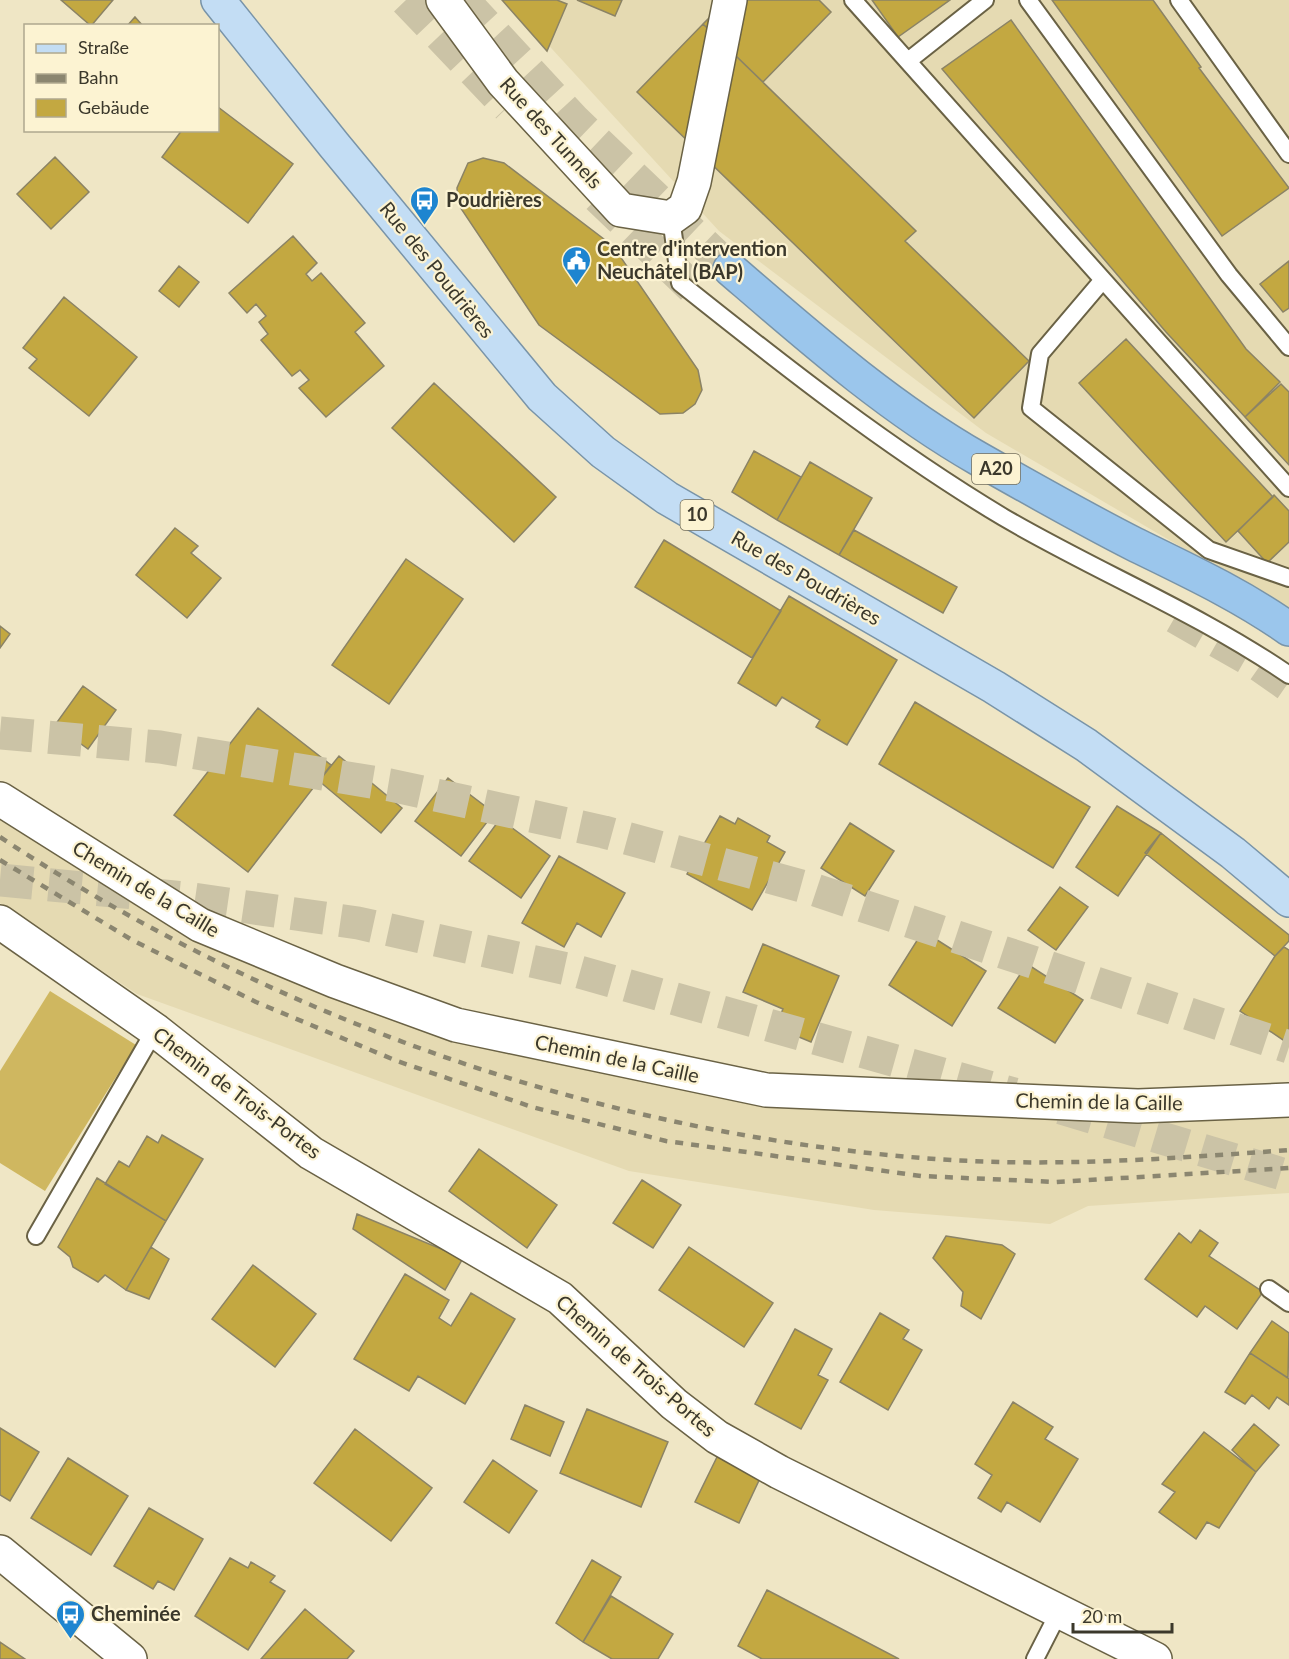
<svg xmlns="http://www.w3.org/2000/svg" width="1289" height="1659" font-family="Lato,sans-serif">
<style>
.built{fill:#e5dab2}
.garden{fill:#cfb760}
.building{fill:#c3a841;stroke:#8b8365;stroke-width:1.5}
.lines{fill:none;stroke-linecap:round;stroke-linejoin:round}
.motorway-tunnel{stroke:#cbc3a6;stroke-width:33;stroke-dasharray:33 16;stroke-linecap:butt}
.service-casing{stroke:#6a6245;stroke-width:20}
.minor-casing{stroke:#6a6245;stroke-width:36}
.tertiary-casing{stroke:#6a6245;stroke-width:36}
.primary-casing{stroke:#7994a8;stroke-width:36}
.motorway-casing{stroke:#7994a8;stroke-width:36}
.service{stroke:#fff;stroke-width:16}
.minor{stroke:#fff;stroke-width:33}
.tertiary{stroke:#fff;stroke-width:33}
.primary{stroke:#c3ddf4;stroke-width:33}
.motorway{stroke:#9bc6ec;stroke-width:33}
.rail{stroke:#8b8670;stroke-width:4.5;stroke-dasharray:8 8;stroke-linecap:butt}
.labels{text-anchor:middle;stroke-width:4.5;stroke-linejoin:round;paint-order:stroke}
.shield{fill:#fcf3d2;stroke:#75705d;stroke-width:1.5}
.shield-label{font-size:18px;font-weight:bold;fill:#3b382b}
.street-label{font-size:20px;fill:#3b382b;stroke:#fcf3d2}
.poi-label{font-size:20px;font-weight:bold;fill:#3b382b;stroke:#fcf3d2;text-anchor:start}
</style>
<rect width="100%" height="100%" fill="#efe6c5"/>
<path class="built" d="M507,0H1289V610L986,433L719,231Z
M0,798L335,981L766,1090L1289,1100V1193L1088,1206L1050,1224L874,1210L629,1171L137,994L0,903Z"/>
<path class="garden" d="M50,991L136,1045L45,1191L0,1163V1071Z"/>
<path class="building" d="M61,0H113L91,26Z
M502,0H557L567,4L547,51Z
M577,0H622L615,16Z
M727,0H819L831,12L763,82L703,24Z
M872,0H950L898,37Z
M1052,0H1153L1201,67L1199,68L1289,188L1222,236Z
M135,17L143,26H127Z
M1011,20L1246,349L1280,382L1245,417L1166,332L942,69Z
M703,24L916,231L905,241L1029,361L974,418L637,92Z
M218,107L293,164L248,223L162,157L182,130H218Z
M55,157L89,192L51,229L17,194Z
M483,158L504,163L613,246L698,370L702,390L695,404L683,413L660,414L539,325L458,204L457,188L468,163Z
M293,236L317,263L306,274L312,281L321,273L365,323L355,332L384,366L326,417L299,388L309,380L300,370L292,376L261,340L268,334L259,322L266,316L256,304L247,313L229,293Z
M1289,261V308L1283,312L1260,284Z
M179,266L199,282L179,307L159,291Z
M64,297L137,357L89,416L29,368L37,359L23,348Z
M1126,339L1273,497L1226,542L1079,383Z
M434,383L556,497L514,542L392,428Z
M1281,384L1289,392V465L1245,417Z
M754,451L801,477L777,520L732,492Z
M810,462L872,498L839,555L777,520Z
M1274,495L1289,511V542L1267,563L1238,531Z
M175,528L198,546L191,553L221,578L187,618L136,575Z
M854,530L957,587L943,613L839,555Z
M664,540L781,611L752,658L635,587Z
M406,559L463,599L389,704L332,665Z
M789,596L897,660L847,745L816,727L820,720L782,697L776,706L738,683Z
M0,626L10,634L0,648Z
M83,686L116,710L88,749L55,725Z
M915,702L1090,807L1053,868L879,764Z
M258,708L331,765L248,872L174,815Z
M339,756L402,808L381,833L319,781Z
M448,778L494,813L461,856L415,821Z
M1117,806L1161,833L1118,896L1076,867Z
M720,816L735,824L738,818L770,836L767,842L785,852L752,910L687,874Z
M500,819L550,856L521,898L469,861Z
M850,823L894,851L865,896L821,868Z
M1161,833L1289,935V941L1275,956L1145,853Z
M559,856L625,893L601,937L577,923L564,947L522,923Z
M1060,887L1088,907L1056,950L1028,930Z
M923,931L986,971L952,1026L889,985Z
M763,944L839,976L811,1042L775,1027L783,1009L743,992Z
M1284,947L1289,950V1044L1240,1011L1275,956Z
M1027,964L1083,1000L1055,1043L998,1008Z
M162,1135L203,1159L166,1221L105,1184L119,1161L129,1167L147,1136L158,1143Z
M479,1149L557,1205L527,1248L449,1191Z
M97,1178L166,1221L126,1290L105,1275L98,1282L73,1267L70,1257L58,1247Z
M642,1180L681,1205L653,1248L613,1223Z
M357,1214L463,1258L445,1290L353,1229Z
M1200,1230L1218,1243L1209,1256L1263,1292L1237,1329L1205,1306L1197,1317L1145,1279L1179,1233L1191,1243Z
M946,1236L1002,1245L1015,1254L981,1319L961,1306L963,1292L933,1258Z
M151,1247L169,1259L149,1299L126,1290Z
M689,1247L773,1303L744,1347L659,1290Z
M253,1265L316,1314L275,1367L212,1319Z
M405,1274L449,1300L439,1318L451,1326L471,1293L515,1319L465,1404L418,1376L409,1391L354,1359Z
M880,1313L909,1330L903,1339L922,1350L888,1410L840,1382Z
M1272,1321L1289,1333L1288,1378L1250,1353Z
M795,1329L832,1349L818,1375L828,1380L801,1429L755,1404Z
M1250,1353L1289,1379V1405L1277,1397L1269,1409L1252,1395L1245,1404L1225,1392Z
M1013,1402L1053,1427L1045,1439L1078,1459L1040,1522L1007,1502L1001,1512L978,1498L992,1475L975,1464Z
M525,1405L564,1422L550,1456L511,1439Z
M587,1409L668,1442L641,1507L560,1473Z
M1254,1424L1279,1445L1256,1472L1232,1450Z
M0,1428L39,1452L10,1501L0,1495Z
M355,1429L432,1488L391,1541L314,1483Z
M1204,1432L1256,1472L1219,1528L1207,1522L1196,1539L1159,1512L1175,1492L1162,1484Z
M719,1453L762,1474L739,1523L695,1502Z
M68,1458L128,1496L91,1555L31,1518Z
M493,1460L537,1491L509,1533L464,1502Z
M149,1508L203,1539L174,1590L158,1581L153,1589L114,1566Z
M230,1558L248,1568L251,1562L275,1576L270,1582L285,1591L248,1650L195,1616Z
M592,1560L621,1577L583,1642L556,1623Z
M767,1590L899,1659H762L738,1646Z
M611,1596L673,1634L658,1659H612L583,1642Z
M305,1609L354,1651L347,1659H261Z
M0,1642L25,1659H0Z"/>
<g class="lines">
<path class="motorway-tunnel" d="M406,0L508,107
M463,0L574,120L730,269
M598,197L703,298
M1175,617L1259,665L1289,686
M0,733L160,747L390,785L604,832L809,888L1289,1047
M0,880L185,898L358,923L572,970L1014,1094
M1061,1108L1289,1176"/>
<defs>
<path id="service" d="M853,0L1289,488
M1028,0L1229,275L1289,347
M1179,0L1289,154
M908,61L985,0
M671,218L680,283C784,366 888,448 1003,517C1097,572 1199,613 1289,675
M1102,281L1040,354L1031,408L1209,550L1289,578
M36,1236L155,1030
M1269,1289L1289,1303
M1035,1659L1059,1612"/>
<path id="minor" d="M443,0L503,82L621,210L671,218L685,208L694,182L730,0
M0,799L200,925L335,981L456,1025L766,1090L1138,1106L1289,1100
M0,922L155,1030L311,1153L560,1298L674,1404L717,1437L779,1472L1155,1659"/>
<path id="tertiary" d="M0,1552L130,1659"/>
<path id="primary" d="M218,0L334,145L542,397L603,452L667,498L994,687L1086,745L1233,853L1289,900"/>
<path id="motorway" d="M730,269C809,337 888,407 979,459C1030,488 1081,517 1134,544C1187,570 1241,595 1289,629"/>
</defs>
<use href="#service" class="service-casing"/>
<use href="#minor" class="minor-casing"/>
<use href="#tertiary" class="tertiary-casing"/>
<use href="#primary" class="primary-casing"/>
<use href="#motorway" class="motorway-casing"/>
<use href="#service" class="service"/>
<use href="#minor" class="minor"/>
<use href="#tertiary" class="tertiary"/>
<use href="#primary" class="primary"/>
<use href="#motorway" class="motorway"/>
<path class="rail" d="M0,837C273,1018 595,1132 922,1158C1044,1168 1167,1159 1289,1150
M0,860L132,940L256,1002L397,1061L532,1107L666,1141L921,1176L1056,1182L1289,1168"/>
</g>
<defs>
<symbol id="bus-pin" viewBox="-11 -11 22 30"><path d="M0 17L-7.5 6A9.5 9.5 0 1 1 7.5 6Z" fill="#1e85d0" stroke="#fcf3d2"/><path d="M-5-6H5V4H4V6H2V4H-2V6H-4V4H-5ZM-3.5-4V0h7V-4ZM-3.5 1.2v1.5H-2V1.2ZM2 1.2v1.5H3.5V1.2Z" fill="#fff"/></symbol>
<symbol id="civic-pin" viewBox="-11 -11 22 30"><path d="M0 17L-7.5 6A9.5 9.5 0 1 1 7.5 6Z" fill="#1e85d0" stroke="#fcf3d2"/><path d="M-.6-6.5H3V-4.5H.6V-3L4-1V1h2V6H-6V1h2V-1L-.6-3ZM-1.2 2.5V6h2.4V2.5Z" fill="#fff"/></symbol>
</defs>
<g fill-rule="evenodd">
<use href="#bus-pin" x="408" y="184" width="33" height="45"/>
<use href="#civic-pin" x="560" y="244" width="33" height="45"/>
<use href="#bus-pin" x="54" y="1598" width="33" height="45"/>
</g>
<g class="labels">
<g class="shield">
<rect x="972" y="454" width="48" height="30" rx="4.5"/>
<rect x="680.5" y="500" width="33" height="30" rx="4.5"/>
</g>
<g class="shield-label">
<text x="996" y="475">A20</text>
<text x="697" y="521">10</text>
</g>
<g class="street-label">
<text transform="translate(551 133) rotate(48)" y="7">Rue des Tunnels</text>
<text transform="translate(437 270) rotate(51)" y="7">Rue des Poudrières</text>
<text transform="translate(806 578) rotate(30)" y="7">Rue des Poudrières</text>
<text transform="translate(146 889) rotate(31)" y="7">Chemin de la Caille</text>
<text transform="translate(617 1059) rotate(12)" y="7">Chemin de la Caille</text>
<text transform="translate(237 1093) rotate(37)" y="7">Chemin de Trois-Portes</text>
<text transform="translate(1099 1102) rotate(1)" y="7">Chemin de la Caille</text>
<text transform="translate(636 1366) rotate(41)" y="7">Chemin de Trois-Portes</text>
</g>
<g class="poi-label">
<text x="446" y="207">Poudrières</text>
<text x="597" y="256">Centre d'intervention<tspan x="597" dy="23">Neuchâtel (BAP)</tspan></text>
<text x="91" y="1621">Cheminée</text>
</g>
</g>
<rect x="24" y="24" width="195" height="108" fill="#fcf3d2" stroke="#afa88f" stroke-width="1.5"/>
<rect x="36" y="44" width="30" height="9" fill="#c3ddf4" stroke="#afa88f" stroke-width="1.5"/>
<text x="78" y="54" font-size="18" fill="#3b382b">Straße</text>
<rect x="36" y="74" width="30" height="9" fill="#8b8670" stroke="#afa88f" stroke-width="1.5"/>
<text x="78" y="84" font-size="18" fill="#3b382b">Bahn</text>
<rect x="36" y="99" width="30" height="18" fill="#c3a841" stroke="#afa88f" stroke-width="1.5"/>
<text x="78" y="114" font-size="18" fill="#3b382b">Gebäude</text>
<path d="M1073 1623v9h99v-9" fill="none" stroke="#3b382b" stroke-width="3"/>
<text x="1082" y="1623" font-size="18" fill="#3b382b" stroke="#fcf3d2" stroke-width="4.5" paint-order="stroke">20 m</text>
</svg>
